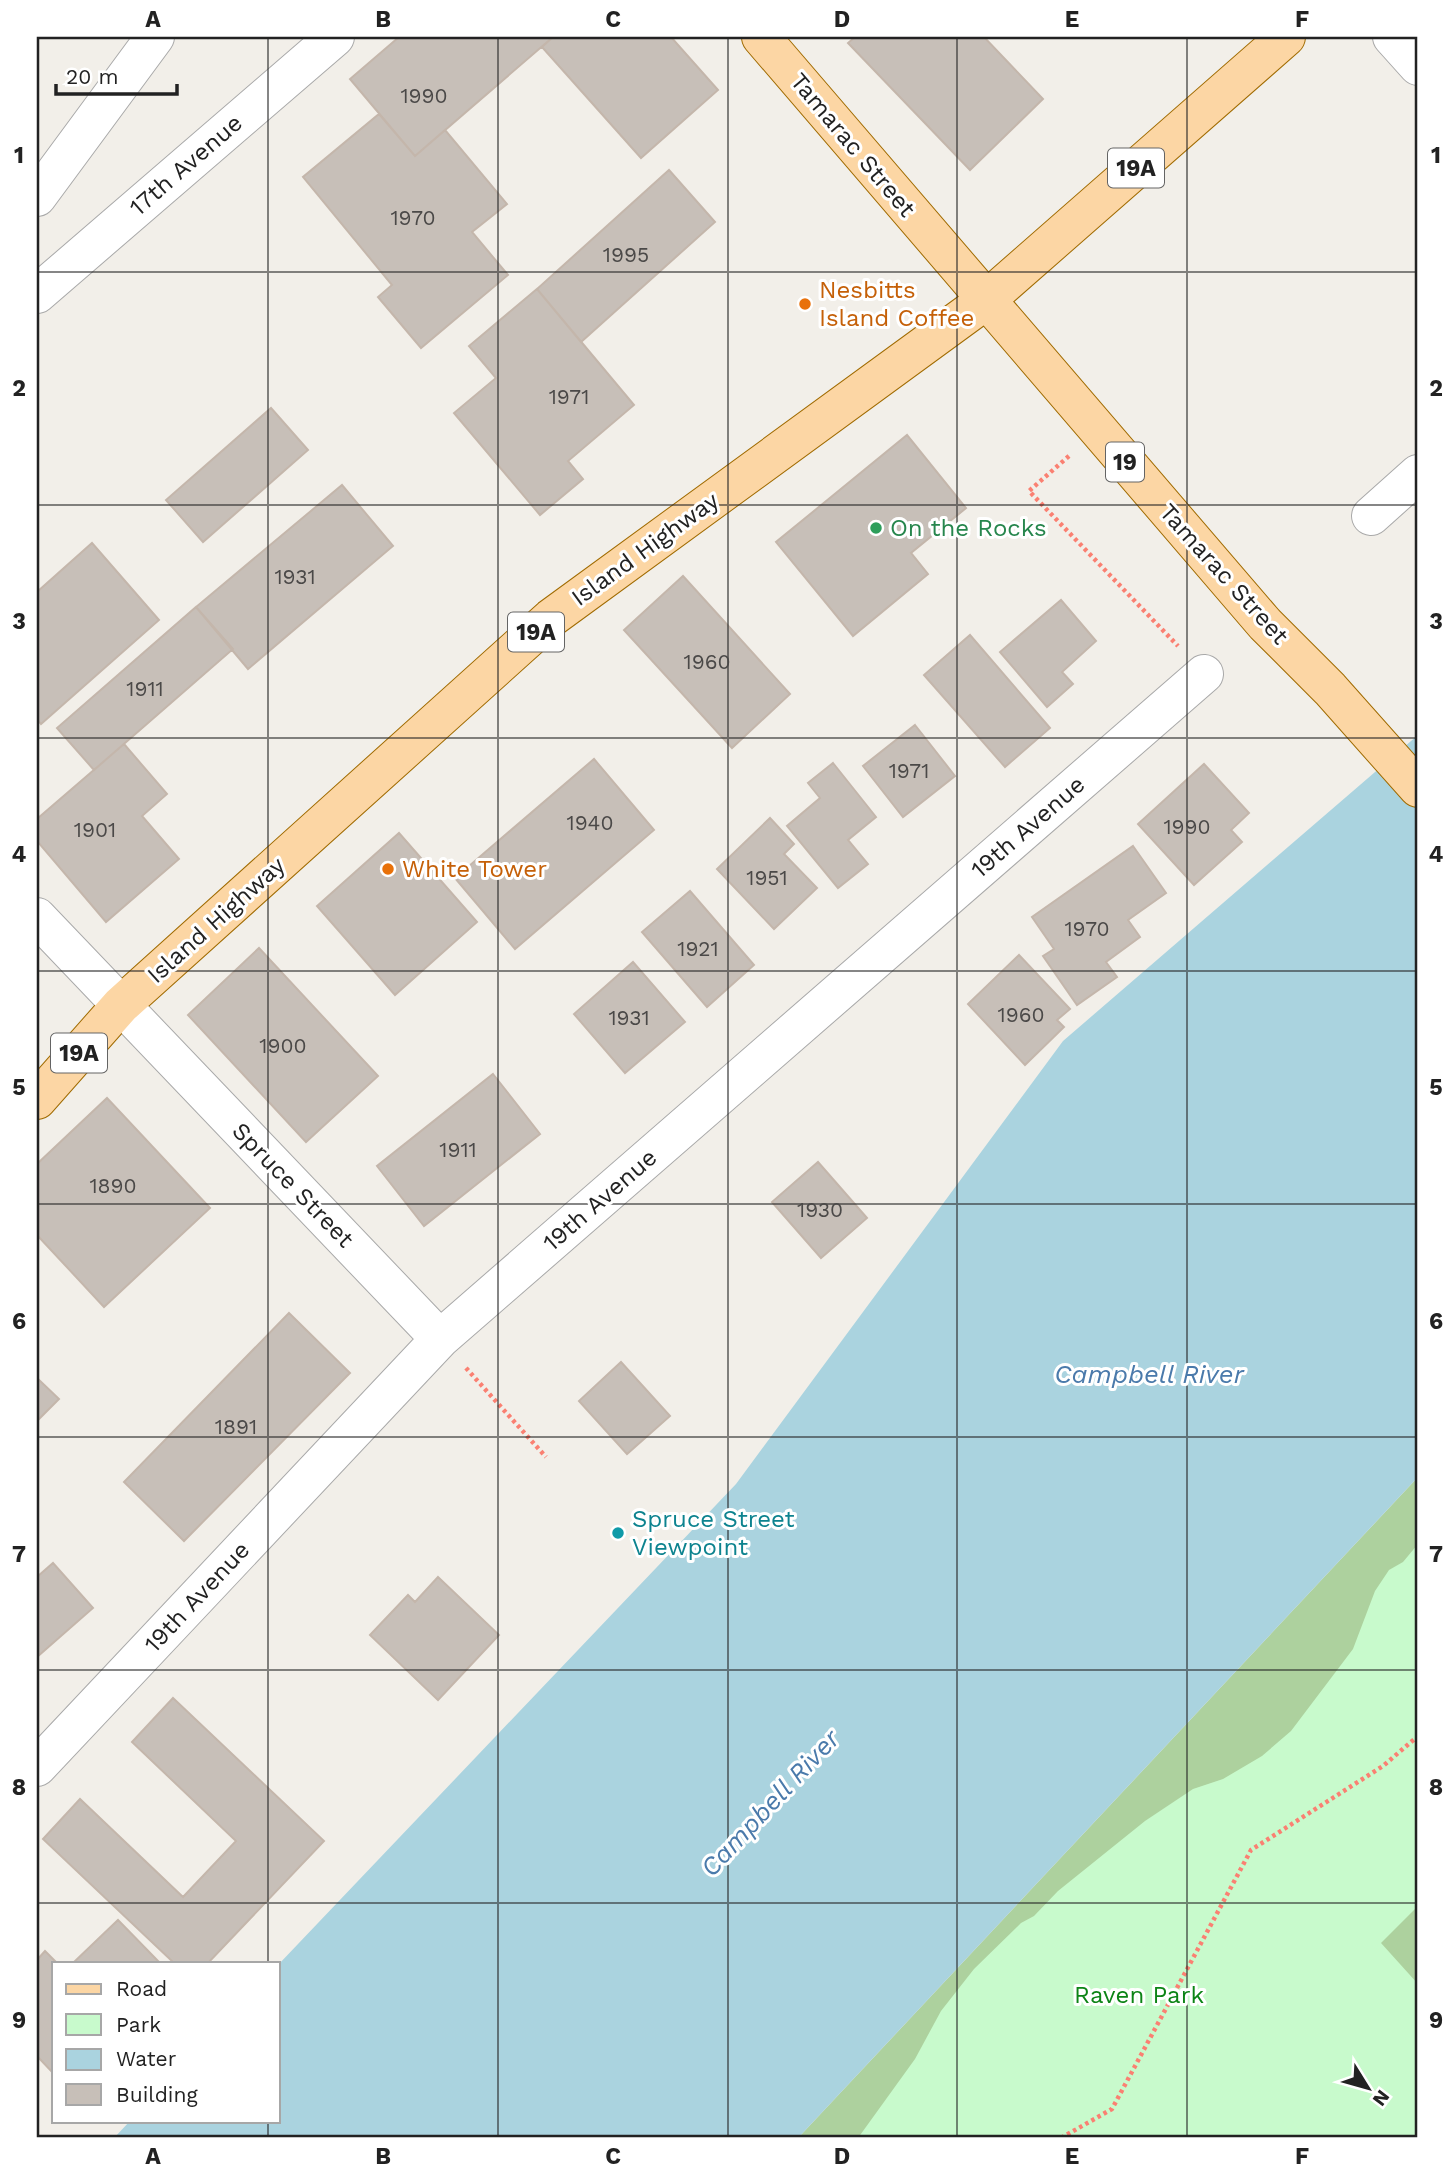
<svg xmlns="http://www.w3.org/2000/svg" width="1455" height="2175" font-family="'Work Sans',sans-serif">
<style>
.forest{fill:#add19e}
.park{fill:#c8facc}
.water{fill:#aad3df}
.building{fill:#c7bfb8;stroke:#c4b6ab;stroke-width:2}
.lines{fill:none;stroke-linecap:round;stroke-linejoin:round}
.minor-casing{stroke:#a9a9a9;stroke-width:40}
.major-casing{stroke:#a06b00;stroke-width:40}
.path{stroke:#fa8072;stroke-width:4.5;stroke-dasharray:3.5 3.5;stroke-linecap:butt}
.minor{stroke:#fff;stroke-width:38}
.major{stroke:#fcd6a4;stroke-width:38}
.grid{fill:none;stroke:#222;stroke-width:2;stroke-opacity:0.55}
.food-dot{fill:#e8710a;stroke:#fff;stroke-width:2.5}
.leisure-dot{fill:#2e9e5b;stroke:#fff;stroke-width:2.5}
.culture-dot{fill:#0f9aa8;stroke:#fff;stroke-width:2.5}
.labels{text-anchor:middle;stroke-width:6;stroke-linejoin:round;paint-order:stroke}
.number-label{font-size:21px;fill:#4b4948}
.shield{fill:#fff;stroke:#646464;stroke-width:2}
.shield-label{font-size:23px;font-weight:bold;fill:#222}
.street-label{font-size:24px;fill:#222;stroke:#fff}
.food-label{font-size:24px;fill:#c56008;stroke:#fff;text-anchor:start}
.leisure-label{font-size:24px;fill:#27864d;stroke:#fff;text-anchor:start}
.culture-label{font-size:24px;fill:#0d838f;stroke:#fff;text-anchor:start}
.park-label{font-size:24px;fill:#0c8416;stroke:#fff}
.water-label{font-size:26px;font-style:italic;fill:#4a7aab;stroke:#fff}
.neatline{fill:none;stroke:#222;stroke-width:2.5}
.grid-label{font-size:23px;text-anchor:middle;font-weight:bold;fill:#222}
</style>
<rect width="100%" height="100%" fill="#f2efe9"/>
<path class="forest" d="M1418,1477V2138H798Z"/>
<path class="park" d="M1418,1544V1906L1381,1943L1418,1984V2138H858L915,2059L941,2011L974,1969L1021,1923L1034,1916L1058,1891L1145,1821L1193,1789L1223,1779L1262,1756L1291,1731L1353,1649L1375,1591L1389,1570L1403,1562Z"/>
<path class="water" d="M1418,735V1477L798,2138H114L130,2121H278V1965L736,1484L1063,1041Z"/>
<path class="building" d="M399,37H553L415,156L350,79Z
M553,37H671L718,90L641,158L542,47Z
M855,37H984L1043,99L970,170L848,43Z
M379,114L415,156L445,130L507,204L472,232L508,275L421,348L378,297L392,285L303,177Z
M669,170L715,222L581,342L537,289Z
M537,289L634,405L568,461L583,479L540,515L454,413L496,378L469,346Z
M271,408L308,450L203,542L166,500Z
M907,435L966,508L911,553L928,574L853,636L776,542Z
M342,485L393,546L248,669L196,607Z
M92,543L159,620L41,724L37,719V592Z
M683,576L790,694L732,748L624,630Z
M1061,600L1096,641L1062,672L1073,684L1047,707L1000,652Z
M196,607L233,649L94,770L57,728Z
M970,635L1050,728L1005,767L924,675Z
M915,725L955,776L903,817L863,766Z
M124,744L167,794L142,816L179,859L106,922L37,841V819Z
M594,759L654,830L515,949L455,878Z
M833,763L876,817L848,840L868,864L838,888L787,826L820,798L808,783Z
M1204,764L1249,813L1231,830L1242,842L1194,885L1138,824Z
M770,818L794,844L784,854L817,888L774,929L717,869Z
M399,833L477,922L395,995L317,906Z
M1133,846L1166,893L1128,920L1140,937L1106,962L1117,977L1077,1005L1043,956L1054,949L1032,917Z
M690,891L754,965L707,1007L642,932Z
M259,948L378,1076L306,1142L188,1015Z
M1019,955L1070,1009L1057,1020L1064,1027L1025,1065L968,1004Z
M633,962L685,1022L625,1073L574,1014Z
M493,1074L540,1134L424,1226L377,1166Z
M107,1098L210,1208L104,1307L37,1235V1164Z
M818,1162L867,1218L821,1258L772,1202Z
M289,1313L350,1373L184,1541L124,1482Z
M621,1362L670,1416L627,1454L579,1401Z
M37,1378L59,1399L37,1421Z
M53,1563L93,1608L37,1657V1577Z
M438,1577L499,1635L438,1700L370,1635L408,1595L415,1602Z
M173,1698L324,1841L208,1963H174L43,1839L80,1799L183,1897L236,1841L132,1742Z
M118,1920L160,1963H73Z
M45,1951L57,1963H54V2074L37,2056V1960Z"/>
<g class="lines">
<defs>
<path id="minor" d="M1392,37L1418,66
M37,197L155,37
M37,294L335,37
M1371,516L1418,474
M37,917L440,1339
M37,1767L440,1339L1204,674"/>
<path id="major" d="M761,37L1265,624L1330,689L1418,788
M37,1100L121,1005L551,618L985,301L1286,37"/>
</defs>
<use href="#minor" class="minor-casing"/>
<use href="#major" class="major-casing"/>
<path class="path" d="M1069,456L1029,491L1178,646
M466,1368L546,1457
M1061,2138L1112,2109L1251,1850L1383,1766L1418,1736"/>
<use href="#minor" class="minor"/>
<use href="#major" class="major"/>
</g>
<path class="grid" d="M268,37V1963M498,37V2138M728,37V2138M957,37V2138M1187,37V2138M37,272H1418M37,505H1418M37,738H1418M37,971H1418M37,1204H1418M37,1437H1418M37,1670H1418M37,1903H1418M268,2121V2138"/>
<g class="food-dot">
<circle cx="805" cy="304" r="7"/>
<circle cx="388" cy="869" r="7"/>
</g>
<circle class="leisure-dot" cx="876" cy="528" r="7"/>
<circle class="culture-dot" cx="618" cy="1533" r="7"/>
<g class="labels">
<g class="number-label">
<text x="424" y="103">1990</text>
<text x="413" y="225">1970</text>
<text x="626" y="262">1995</text>
<text x="569" y="404">1971</text>
<text x="295" y="584">1931</text>
<text x="707" y="669">1960</text>
<text x="145" y="696">1911</text>
<text x="909" y="778">1971</text>
<text x="590" y="830">1940</text>
<text x="1187" y="834">1990</text>
<text x="95" y="837">1901</text>
<text x="767" y="885">1951</text>
<text x="1087" y="936">1970</text>
<text x="698" y="956">1921</text>
<text x="1021" y="1022">1960</text>
<text x="629" y="1025">1931</text>
<text x="283" y="1053">1900</text>
<text x="458" y="1157">1911</text>
<text x="113" y="1193">1890</text>
<text x="820" y="1217">1930</text>
<text x="236" y="1434">1891</text>
</g>
<g class="shield">
<rect x="1108" y="148.5" width="56" height="39" rx="5"/>
<rect x="1106" y="442.5" width="38" height="39" rx="5"/>
<rect x="508" y="612.5" width="56" height="39" rx="5"/>
<rect x="51" y="1033.5" width="56" height="39" rx="5"/>
</g>
<g class="shield-label">
<text x="1136" y="176">19A</text>
<text x="1125" y="470">19</text>
<text x="536" y="640">19A</text>
<text x="79" y="1061">19A</text>
</g>
<g class="street-label">
<text transform="translate(853 145) rotate(50)" y="8">Tamarac Street</text>
<text transform="translate(186 165) rotate(-41)" y="8">17th Avenue</text>
<text transform="translate(645 549) rotate(-36)" y="8">Island Highway</text>
<text transform="translate(1224 574) rotate(48)" y="8">Tamarac Street</text>
<text transform="translate(1028 827) rotate(-41)" y="8">19th Avenue</text>
<text transform="translate(216 920) rotate(-42)" y="8">Island Highway</text>
<text transform="translate(293 1185) rotate(46)" y="8">Spruce Street</text>
<text transform="translate(600 1200) rotate(-41)" y="8">19th Avenue</text>
<text transform="translate(197 1597) rotate(-47)" y="8">19th Avenue</text>
</g>
<g class="food-label">
<text x="819" y="298">Nesbitts<tspan x="819" dy="28">Island Coffee</tspan></text>
<text x="402" y="877">White Tower</text>
</g>
<g class="leisure-label">
<text x="890" y="536">On the Rocks</text>
</g>
<g class="culture-label">
<text x="632" y="1527">Spruce Street<tspan x="632" dy="28">Viewpoint</tspan></text>
</g>
<g class="park-label">
<text x="1139" y="2003">Raven Park</text>
</g>
<g class="water-label">
<text x="1149" y="1383">Campbell River</text>
<text transform="translate(770 1803) rotate(-47)" y="9">Campbell River</text>
</g>
</g>
<rect width="1455" height="2175" fill="none" stroke="#ffffff" stroke-width="77"/>
<rect x="52" y="1962" width="228" height="161" fill="#ffffff" stroke="#a7a7a7" stroke-width="2"/>
<rect x="66" y="1984" width="35" height="10" fill="#fcd6a4" stroke="#a7a7a7" stroke-width="2"/>
<text x="116" y="1996" font-size="21" fill="#222222">Road</text>
<rect x="66" y="2014" width="35" height="21" fill="#c8facc" stroke="#a7a7a7" stroke-width="2"/>
<text x="116" y="2032" font-size="21" fill="#222222">Park</text>
<rect x="66" y="2049" width="35" height="21" fill="#aad3df" stroke="#a7a7a7" stroke-width="2"/>
<text x="116" y="2066" font-size="21" fill="#222222">Water</text>
<rect x="66" y="2084" width="35" height="21" fill="#c7bfb8" stroke="#a7a7a7" stroke-width="2"/>
<text x="116" y="2102" font-size="21" fill="#222222">Building</text>
<g transform="translate(1368 2088) rotate(127)" stroke="#ffffff" stroke-width="5" paint-order="stroke">
<path d="M0-5L12 26L0 18L-12 26Z" fill="#222222"/>
<text y="-10" font-size="19" font-weight="bold" text-anchor="middle" fill="#222222">N</text>
</g>
<path d="M56 84v10h121v-10" fill="none" stroke="#222222" stroke-width="3.5"/>
<text x="66" y="84" font-size="21" fill="#222222" stroke="#ffffff" stroke-width="5" paint-order="stroke">20 m</text>
<rect x="38" y="38" width="1378" height="2098" class="neatline"/>
<g class="grid-label">
<text x="153" y="27">A</text>
<text x="383" y="27">B</text>
<text x="613" y="27">C</text>
<text x="842" y="27">D</text>
<text x="1072" y="27">E</text>
<text x="1302" y="27">F</text>
<text x="19" y="163">1</text>
<text x="1436" y="163">1</text>
<text x="19" y="396">2</text>
<text x="1436" y="396">2</text>
<text x="19" y="629">3</text>
<text x="1436" y="629">3</text>
<text x="19" y="862">4</text>
<text x="1436" y="862">4</text>
<text x="19" y="1095">5</text>
<text x="1436" y="1095">5</text>
<text x="19" y="1329">6</text>
<text x="1436" y="1329">6</text>
<text x="19" y="1562">7</text>
<text x="1436" y="1562">7</text>
<text x="19" y="1795">8</text>
<text x="1436" y="1795">8</text>
<text x="19" y="2028">9</text>
<text x="1436" y="2028">9</text>
<text x="153" y="2164">A</text>
<text x="383" y="2164">B</text>
<text x="613" y="2164">C</text>
<text x="842" y="2164">D</text>
<text x="1072" y="2164">E</text>
<text x="1302" y="2164">F</text>
</g>
</svg>
